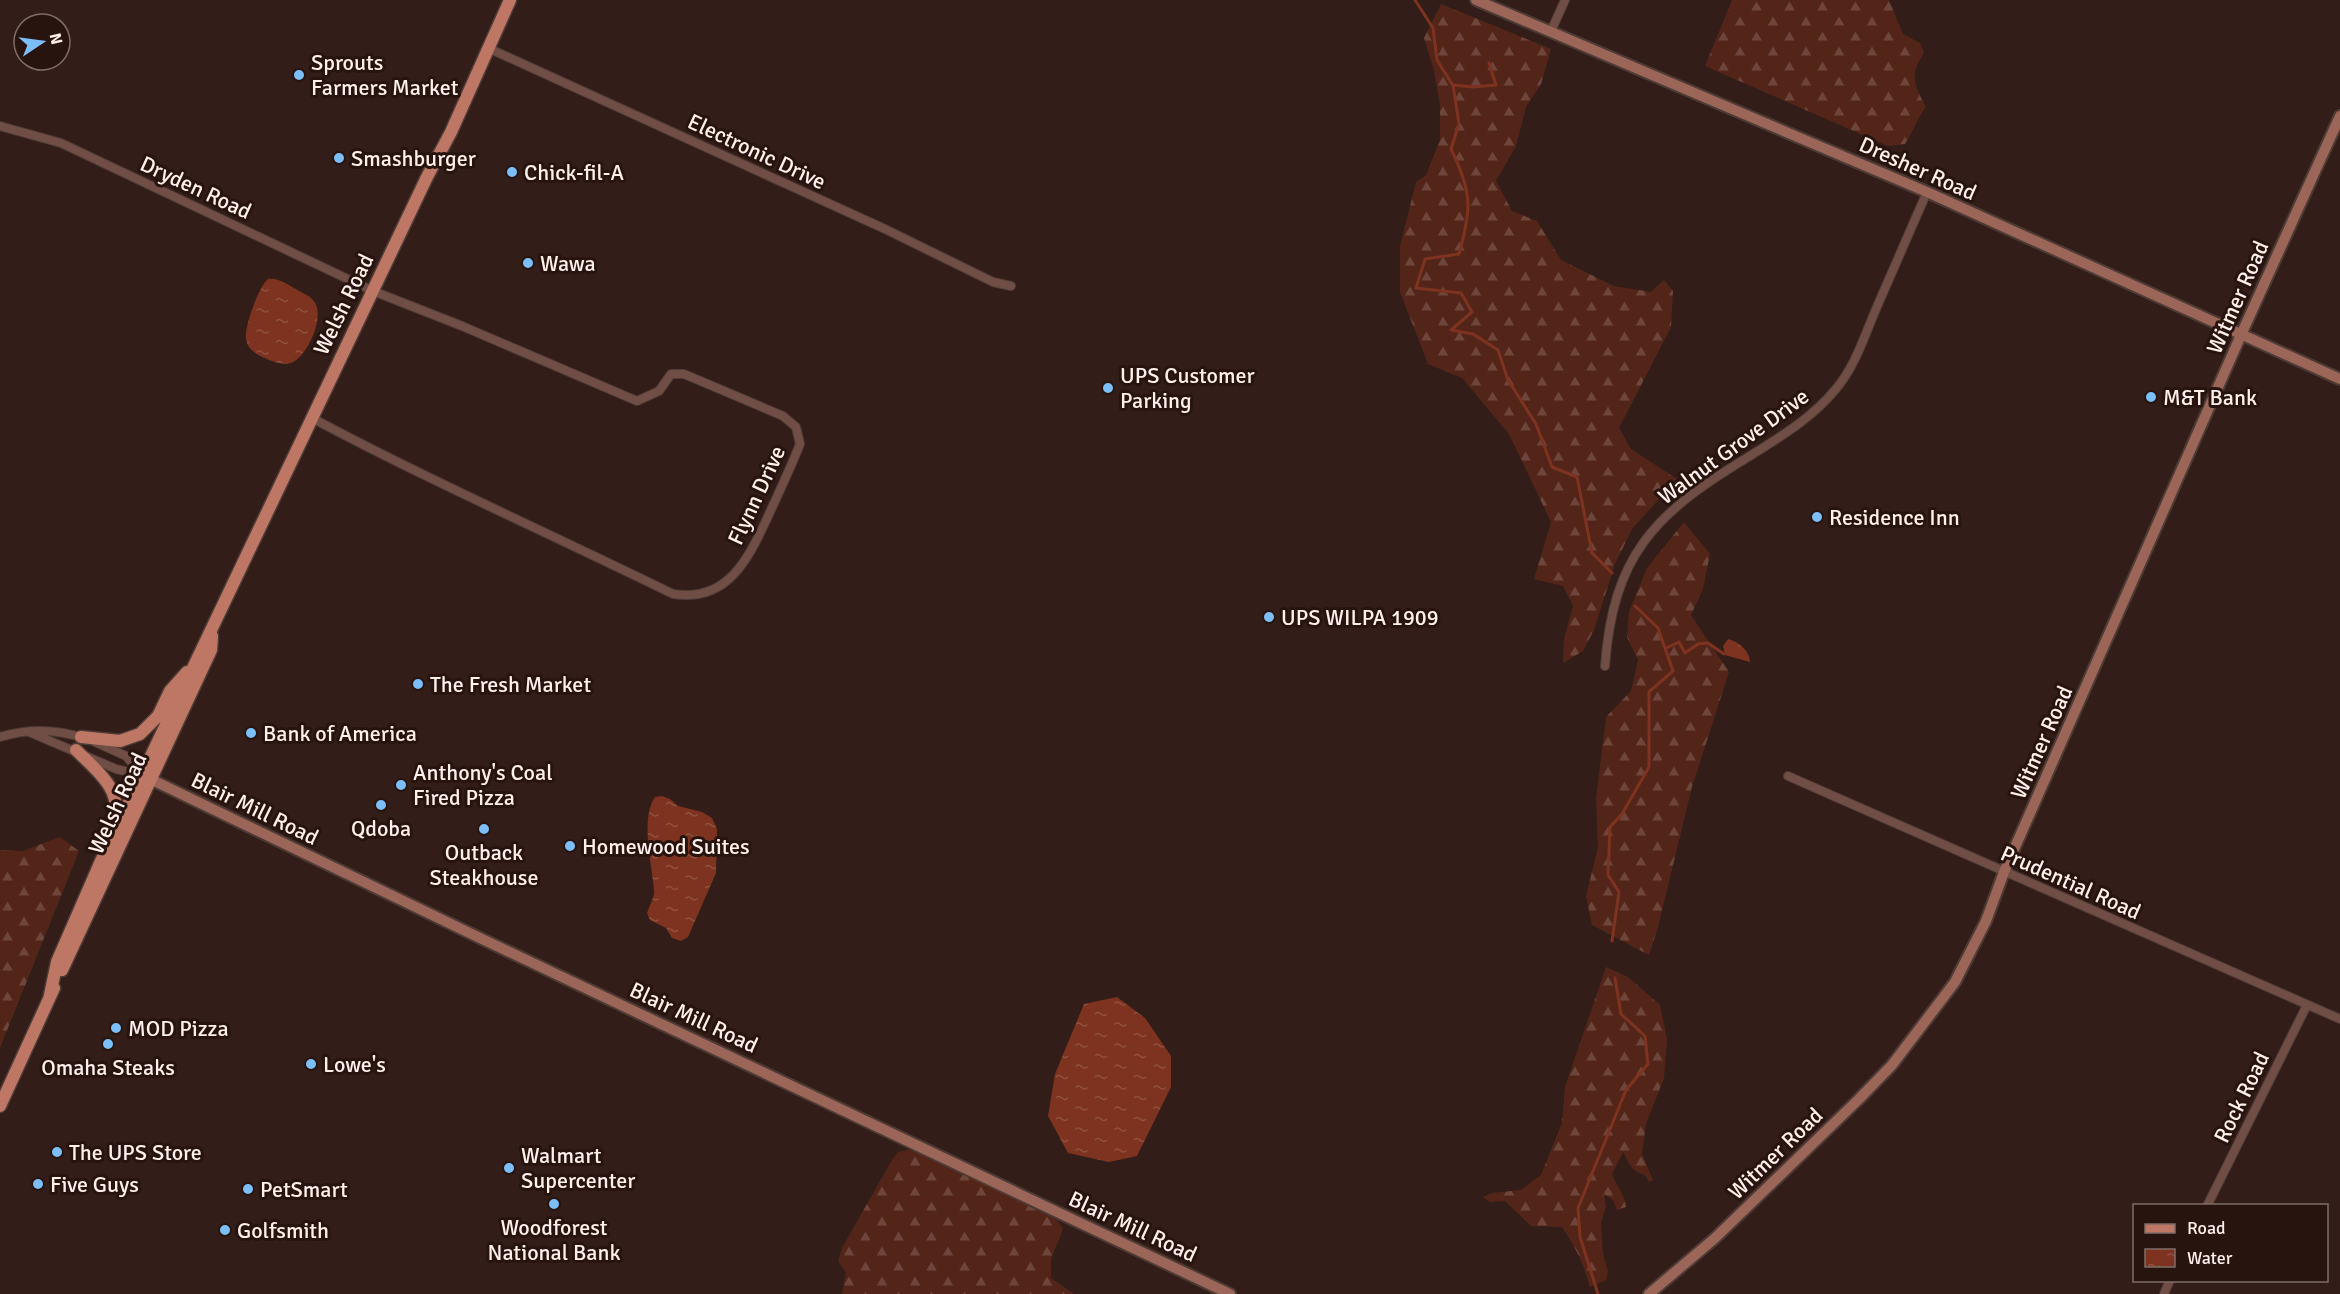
<svg xmlns="http://www.w3.org/2000/svg" width="2340" height="1294" font-family="Signika,sans-serif">
<style>
.forest{fill:url(#forest-firs)}
.water{fill:url(#water-ripples)}
.lines{fill:none;stroke-linecap:round;stroke-linejoin:round}
.stream{stroke:#7d331f;stroke-width:3}
.street-casing{stroke:#4f3b36;stroke-width:10}
.secondary-casing{stroke:#4f3b36;stroke-width:14}
.primary-casing{stroke:#4f3b36;stroke-width:15}
.street{stroke:#704e45;stroke-width:8}
.secondary{stroke:#9b6657;stroke-width:10}
.primary{stroke:#bd7764;stroke-width:12}
.poi-dot{fill:#7bbef8;stroke:#28140f;stroke-width:2}
.labels{text-anchor:middle;stroke-width:6;stroke-linejoin:round;paint-order:stroke}
.poi-label{font-size:22px;fill:#fff0ec;stroke:#28140f;text-anchor:start}
.street-label{font-size:22px;fill:#fff0ec;stroke:#28140f}
</style>
<defs>
<pattern id="forest-firs" width="22" height="20" patternUnits="userSpaceOnUse" patternTransform="scale(1.5)"><rect width="22" height="20" fill="#532519"/><path d="M5 1l3.5 6h-7zM16 11l3.5 6h-7z" fill="#6d453b"/></pattern>
<pattern id="water-ripples" width="26" height="14" patternUnits="userSpaceOnUse" patternTransform="scale(1.5)"><rect width="26" height="14" fill="#7d331f"/><path d="M2 4q2-2 4 0t4 0M15 11q2-2 4 0t4 0" fill="none" stroke="#905140"/></pattern>
</defs>
<rect width="100%" height="100%" fill="#321d18"/>
<path class="forest" d="M1732,0H1889L1903,34L1920,43L1924,53C1909,75 1914,84 1926,107C1917,118 1913,132 1905,144L1888,146L1705,66Z
M1441,4L1551,49L1541,84L1526,107L1516,146L1496,181L1512,211L1537,221L1561,260L1614,286L1651,292L1664,280L1673,291L1671,327L1619,428L1631,449L1677,479L1632,529L1615,564L1594,630L1583,651L1563,663L1564,639L1573,606L1563,586L1534,579L1551,522L1509,434L1462,378L1428,364L1400,292V246L1416,182L1426,175L1440,140V105L1434,71L1424,38Z
M1684,522L1710,554L1703,589L1691,615L1729,672L1692,787L1658,927L1649,955L1592,925L1586,896L1598,847L1596,799L1606,717L1631,691L1638,660L1627,637L1629,612L1647,568Z
M60,837L79,851L0,1048V850L23,851Z
M1606,967L1628,977L1660,1005L1667,1039L1664,1078L1646,1124L1642,1154L1653,1180L1649,1182L1645,1175C1631,1172 1629,1162 1623,1152L1612,1174C1616,1186 1625,1194 1626,1207L1617,1210L1613,1200L1604,1194L1606,1206L1601,1223L1603,1254L1608,1271L1606,1280L1590,1287C1584,1264 1575,1246 1562,1227L1531,1226L1505,1201L1490,1202L1483,1197L1492,1193L1521,1190L1541,1175L1562,1123L1565,1087Z
M907,1150H915L1057,1220L1063,1229L1051,1259V1278L1074,1294H842L846,1272L838,1261L842,1248L892,1160L898,1152Z"/>
<path class="water" d="M268,279C278,278 285,283 294,288C300,292 309,295 313,300C327,314 307,358 291,363C281,366 269,360 260,356C253,352 247,347 246,339C244,327 259,286 268,279Z
M1728,639C1739,642 1750,651 1750,662L1725,655L1723,646Z
M662,796L670,799L678,806L702,812L712,818L717,829L716,873L688,937L681,941L672,938L666,928L650,920L647,913C649,906 655,897 654,890C652,865 640,819 655,797Z
M1117,997L1145,1018L1171,1056V1087L1137,1156L1109,1162L1068,1153L1048,1116L1055,1074L1084,1004Z"/>
<g class="lines">
<path class="stream" d="M1415,0L1433,28L1437,60L1452,84
M1489,63L1496,85L1473,87L1453,85L1459,124L1451,149C1472,192 1472,208 1459,254L1425,259L1416,288L1461,293L1472,312L1451,330L1473,334L1498,350L1508,380L1536,424L1552,467L1577,477L1592,553L1612,573
M1666,648L1679,642L1685,653L1698,644L1708,643L1724,654
M1612,941L1619,892L1608,875L1610,827L1622,814L1649,767V692L1673,671L1658,628L1635,606
M1598,1294L1580,1237L1578,1208L1626,1090L1648,1064L1645,1036L1621,1014L1615,978"/>
<defs>
<path id="street" d="M1551,31L1565,0
M488,48L885,229L993,282L1011,286
M0,126L61,143L373,291L462,326L637,401L659,391L671,374H684L783,416L796,427L800,444C791,467 780,490 770,512C750,555 730,603 673,594C553,535 430,481 312,418
M1605,666C1613,556 1654,514 1745,459C1778,438 1810,420 1835,390C1855,367 1864,337 1876,309C1893,270 1910,231 1927,192
M29,732L116,769L142,775
M0,737C29,728 55,729 84,738
M95,742L126,756L142,775
M1788,776L2340,1019
M2207,1206L2307,1005
M2164,1294L2170,1280"/>
<path id="secondary" d="M1476,0L1927,192L2340,379
M144,776L480,938L1230,1294
M1649,1294L1714,1239L1858,1100L1892,1065L1955,982L1986,921L2004,872L2241,335L2340,116"/>
<path id="primary" d="M81,737L120,741L140,734L158,716L170,691L187,672
M76,750C97,771 124,790 114,823
M62,970L211,650L212,636
M50,995L57,962L101,861L427,177L451,132L510,0
M0,1106L54,988"/>
</defs>
<use href="#street" class="street-casing"/>
<use href="#secondary" class="secondary-casing"/>
<use href="#primary" class="primary-casing"/>
<use href="#street" class="street"/>
<use href="#secondary" class="secondary"/>
<use href="#primary" class="primary"/>
</g>
<g class="poi-dot">
<circle cx="299" cy="75" r="6"/>
<circle cx="339" cy="158" r="6"/>
<circle cx="512" cy="172" r="6"/>
<circle cx="528" cy="263" r="6"/>
<circle cx="1108" cy="388" r="6"/>
<circle cx="2151" cy="397" r="6"/>
<circle cx="1817" cy="517" r="6"/>
<circle cx="1269" cy="617" r="6"/>
<circle cx="418" cy="684" r="6"/>
<circle cx="251" cy="733" r="6"/>
<circle cx="401" cy="785" r="6"/>
<circle cx="381" cy="805" r="6"/>
<circle cx="484" cy="829" r="6"/>
<circle cx="570" cy="846" r="6"/>
<circle cx="116" cy="1028" r="6"/>
<circle cx="108" cy="1044" r="6"/>
<circle cx="311" cy="1064" r="6"/>
<circle cx="57" cy="1152" r="6"/>
<circle cx="509" cy="1168" r="6"/>
<circle cx="38" cy="1184" r="6"/>
<circle cx="248" cy="1189" r="6"/>
<circle cx="554" cy="1204" r="6"/>
<circle cx="225" cy="1230" r="6"/>
</g>
<g class="labels">
<g class="poi-label">
<text x="311" y="70">Sprouts<tspan x="311" dy="25">Farmers Market</tspan></text>
<text x="351" y="166">Smashburger</text>
<text x="524" y="180">Chick-fil-A</text>
<text x="540" y="271">Wawa</text>
<text x="1120" y="383">UPS Customer<tspan x="1120" dy="25">Parking</tspan></text>
<text x="2163" y="405">M&amp;T Bank</text>
<text x="1829" y="525">Residence Inn</text>
<text x="1281" y="625">UPS WILPA 1909</text>
<text x="430" y="692">The Fresh Market</text>
<text x="263" y="741">Bank of America</text>
<text x="413" y="780">Anthony's Coal<tspan x="413" dy="25">Fired Pizza</tspan></text>
<text x="381" y="836" text-anchor="middle">Qdoba</text>
<text x="582" y="854">Homewood Suites</text>
<text x="484" y="860" text-anchor="middle">Outback<tspan x="484" dy="25">Steakhouse</tspan></text>
<text x="128" y="1036">MOD Pizza</text>
<text x="323" y="1072">Lowe's</text>
<text x="108" y="1075" text-anchor="middle">Omaha Steaks</text>
<text x="69" y="1160">The UPS Store</text>
<text x="521" y="1163">Walmart<tspan x="521" dy="25">Supercenter</tspan></text>
<text x="50" y="1192">Five Guys</text>
<text x="260" y="1197">PetSmart</text>
<text x="554" y="1235" text-anchor="middle">Woodforest<tspan x="554" dy="25">National Bank</tspan></text>
<text x="237" y="1238">Golfsmith</text>
</g>
<g class="street-label">
<text transform="translate(757 151) rotate(25)" y="8">Electronic Drive</text>
<text transform="translate(1918 168) rotate(24)" y="8">Dresher Road</text>
<text transform="translate(196 187) rotate(25)" y="8">Dryden Road</text>
<text transform="translate(2237 297) rotate(-66)" y="8">Witmer Road</text>
<text transform="translate(343 304) rotate(-64)" y="8">Welsh Road</text>
<text transform="translate(1733 446) rotate(-36)" y="8">Walnut Grove Drive</text>
<text transform="translate(756 495) rotate(-65)" y="8">Flynn Drive</text>
<text transform="translate(2041 742) rotate(-66)" y="8">Witmer Road</text>
<text transform="translate(117 803) rotate(-65)" y="8">Welsh Road</text>
<text transform="translate(255 808) rotate(26)" y="8">Blair Mill Road</text>
<text transform="translate(2071 882) rotate(24)" y="8">Prudential Road</text>
<text transform="translate(694 1017) rotate(25)" y="8">Blair Mill Road</text>
<text transform="translate(2241 1097) rotate(-64)" y="8">Rock Road</text>
<text transform="translate(1775 1153) rotate(-44)" y="8">Witmer Road</text>
<text transform="translate(1133 1226) rotate(25)" y="8">Blair Mill Road</text>
</g>
</g>
<rect x="2133" y="1204" width="195" height="78" fill="#28140f" stroke="#7e6c67" stroke-width="1.5"/>
<rect x="2145" y="1224" width="30" height="9" fill="#bd7764" stroke="#7e6c67" stroke-width="1.5"/>
<text x="2187" y="1234" font-size="18" fill="#fff0ec">Road</text>
<rect x="2145" y="1249" width="30" height="18" fill="url(#water-ripples)" stroke="#7e6c67" stroke-width="1.5"/>
<text x="2187" y="1264" font-size="18" fill="#fff0ec">Water</text>
<g transform="translate(42 42) rotate(77)"><circle r="28" fill="#28140f" stroke="#7e6c67" stroke-width="1.5"/>
<path d="M0-4.5L10 22L0 15L-10 22Z" fill="#7bbef8"/>
<text y="-9" font-size="16" font-weight="bold" text-anchor="middle" fill="#fff0ec">N</text>
</g>
</svg>
